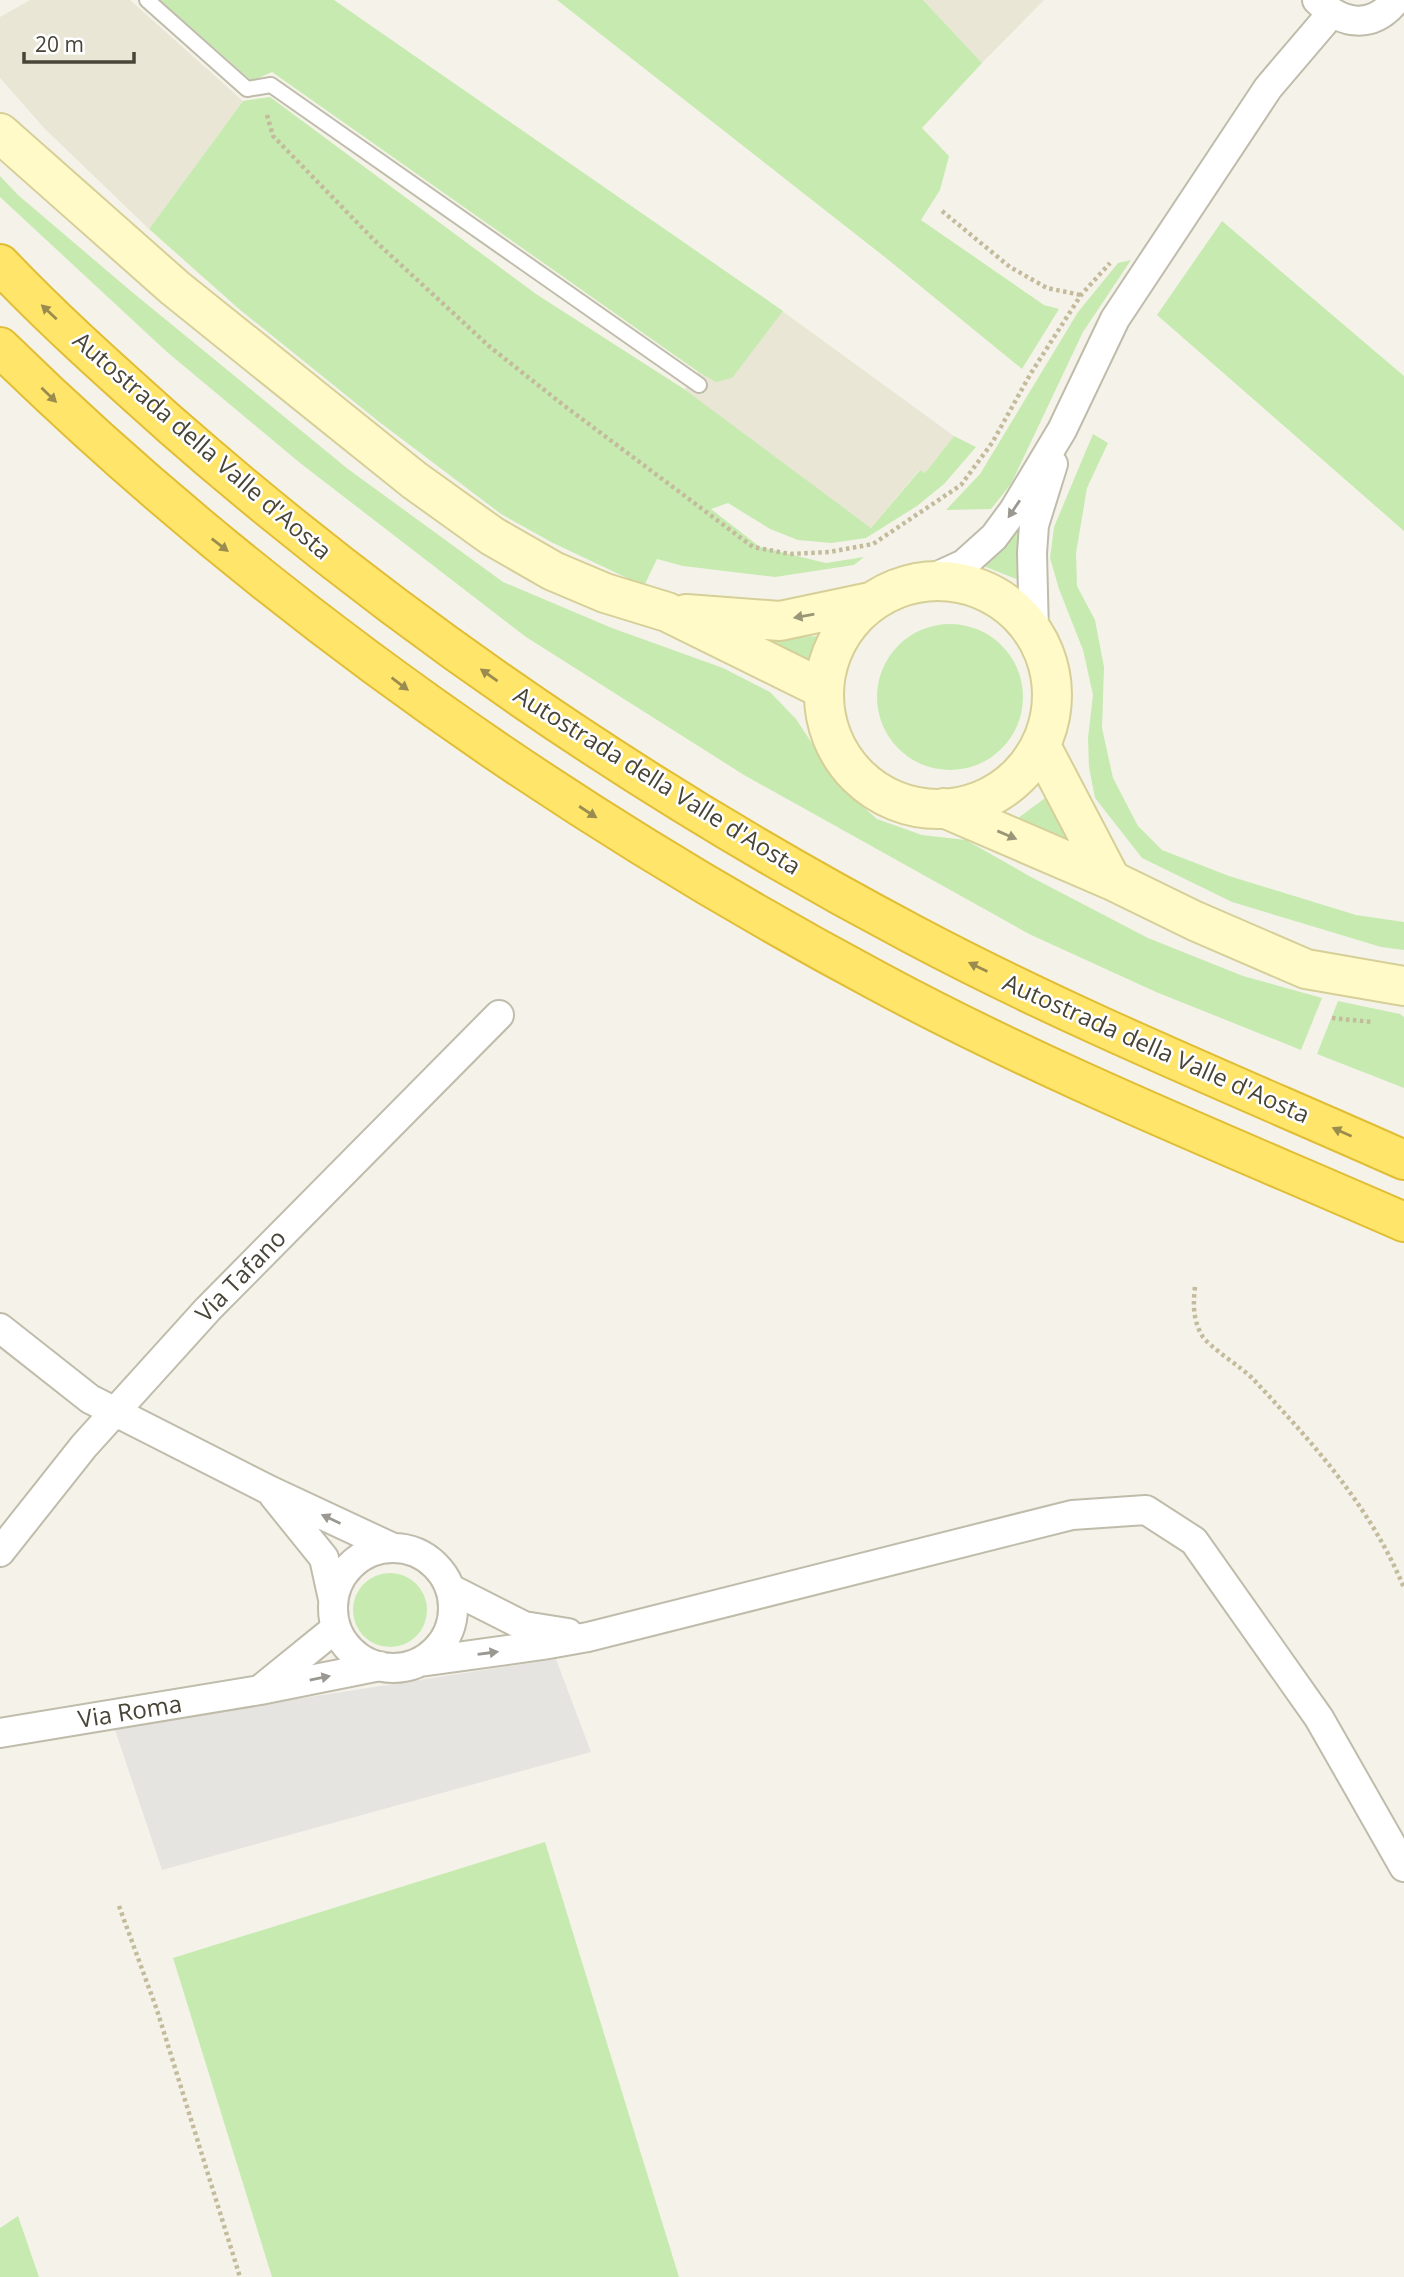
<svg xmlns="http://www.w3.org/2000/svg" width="1404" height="2277" font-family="'Open Sans',sans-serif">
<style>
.residential{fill:#e9e6d6}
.green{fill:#c7eab1}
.parking{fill:#e6e4e0}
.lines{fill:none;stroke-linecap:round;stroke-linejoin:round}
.service-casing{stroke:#c0bcab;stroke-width:18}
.minor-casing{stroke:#c0bcab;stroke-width:32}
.secondary-casing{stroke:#d6cf98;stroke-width:42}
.motorway-casing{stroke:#e1bd36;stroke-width:42}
.path{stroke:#c3bb9c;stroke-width:4.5;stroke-dasharray:3.5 3.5;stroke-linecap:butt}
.service{stroke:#fff;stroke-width:14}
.minor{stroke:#fff;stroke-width:28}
.secondary{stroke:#fffac8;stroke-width:38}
.motorway{stroke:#ffe569;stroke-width:38}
.oneway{fill:#9a8c4e}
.oneway2{fill:#9a9891}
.oneway3{fill:#9a9678}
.labels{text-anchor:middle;stroke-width:5;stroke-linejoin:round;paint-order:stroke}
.street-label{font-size:24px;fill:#484437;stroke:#fff}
</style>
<rect width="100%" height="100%" fill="#f5f3e9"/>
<path class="residential" d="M30,0H130L243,101L149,229L45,129L0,78V17Z
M923,0H1044L982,63Z
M759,294L954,436L925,473L919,470L871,528L684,390Z"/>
<path class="green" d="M160,0H334L783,311L732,378L716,382L697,371L272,72L252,81Z
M557,0H923L982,63L922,128L949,156L940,190L921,220L1044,305L1059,309L1022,369L886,258Z
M270,97L536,294L684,389L871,528L920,470L925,473L954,436L976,447L944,484L917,506L866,538L831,543L798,540L770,529L728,503L711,509L760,547L826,563L864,557L854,565L775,577L683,566L657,559L644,586L553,543L501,514L378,421L239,309L149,229L243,101Z
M0,176L18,195L132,292L348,469L503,582L612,628L723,668L770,692L796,719L842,789L877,819L922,835L966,840L1031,877L1148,938L1243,976L1322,998L1301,1050L1156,992L1029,934L744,775L526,637L300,463L167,352L0,197Z
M1222,221L1404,376V531L1157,315Z
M1131,260L1083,332L1011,484L991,509L946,510L980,474L1078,312L1118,263Z
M1093,434L1108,443L1087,488L1076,553L1077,586L1095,620L1104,667L1102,728L1113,778L1138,826L1162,850L1229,876L1356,915L1404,922V950L1381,947L1232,902L1142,858L1095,798L1089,767L1088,738L1093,695L1083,650L1059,589L1050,558L1054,527Z
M1023,520L1021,581L981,565L1017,529Z
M877 697a73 73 0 1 1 146 0a73 73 0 1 1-146 0Z
M824,636L811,672L752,638Z
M1052,793L1081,853L1018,818Z
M1338,1001L1400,1014L1404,1017V1088L1317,1054Z
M353 1610a37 37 0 1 1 74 0a37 37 0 1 1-74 0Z
M545,1842L679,2277H272L173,1958Z
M18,2216L39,2277H0V2228Z"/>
<path class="parking" d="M556,1659L591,1752L162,1870L114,1727Z"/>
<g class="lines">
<defs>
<path id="service" d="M147,0L247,89L271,85L699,385"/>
<path id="minor" d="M1317,0C1342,25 1372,30 1396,0
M927,581L964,564L994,537L1014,510L1062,430L1115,319L1268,88L1331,14
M1034,633L1032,553L1034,525L1053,464
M0,1328L90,1399L271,1491L391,1547
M274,1496L324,1558L333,1599
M333 1608a60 60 0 1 1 120 0a60 60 0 1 1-120 0Z
M0,1552L84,1446L208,1309L499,1015
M451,1589L524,1626L568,1633
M420,1662L543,1645L588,1637L1072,1515L1146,1510L1194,1541L1319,1718L1404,1867
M262,1688L336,1628
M0,1733L260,1690L380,1666"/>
<path id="secondary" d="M0,133L175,288L414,480L492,536L553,571L605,593L667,612L823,689
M824 695a114 114 0 1 1 228 0a114 114 0 1 1-228 0Z
M686,614L780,621L870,602
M1042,748L1111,880
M944,808L1111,880L1195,921L1306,969L1404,986"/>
<path id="motorway" d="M0,264C54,321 114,374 172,426C398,624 649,795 914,935C1072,1019 1240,1087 1404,1160
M0,347C260,601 559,811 879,982C1048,1073 1228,1145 1404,1222"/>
</defs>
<use href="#service" class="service-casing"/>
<use href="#minor" class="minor-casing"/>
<use href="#secondary" class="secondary-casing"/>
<use href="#motorway" class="motorway-casing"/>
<path class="path" d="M267,115L273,136L375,241L490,347L562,404L753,547L790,554L829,552L873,544L961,485L992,443L1031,373L1081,295L1110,263
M942,211L1010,267L1047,288L1081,295
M1332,1018L1372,1022
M1195,1287C1193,1304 1193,1318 1201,1334C1209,1348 1241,1366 1254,1380C1312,1442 1371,1507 1404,1588
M119,1906L157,2010L240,2277"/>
<use href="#service" class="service"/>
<use href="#minor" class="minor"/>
<use href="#secondary" class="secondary"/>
<use href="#motorway" class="motorway"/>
</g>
<defs><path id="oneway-solid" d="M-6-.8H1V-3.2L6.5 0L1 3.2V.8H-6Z" transform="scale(1.75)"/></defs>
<g class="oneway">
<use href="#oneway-solid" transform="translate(49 312) rotate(-137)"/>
<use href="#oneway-solid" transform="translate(49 395) rotate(44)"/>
<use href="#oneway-solid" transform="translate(220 545) rotate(38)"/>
<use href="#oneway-solid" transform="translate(489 675) rotate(-145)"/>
<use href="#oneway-solid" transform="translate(400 684) rotate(37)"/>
<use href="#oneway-solid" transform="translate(588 812) rotate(33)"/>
<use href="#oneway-solid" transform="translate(978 967) rotate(-154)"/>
<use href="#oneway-solid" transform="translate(1342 1132) rotate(-156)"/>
</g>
<g class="oneway2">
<use href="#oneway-solid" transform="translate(1014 509) rotate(124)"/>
<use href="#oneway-solid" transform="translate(331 1519) rotate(-155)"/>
<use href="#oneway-solid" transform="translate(488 1653) rotate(-8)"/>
<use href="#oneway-solid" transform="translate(320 1678) rotate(-11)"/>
</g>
<g class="oneway3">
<use href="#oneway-solid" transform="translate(804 616) rotate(170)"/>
<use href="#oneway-solid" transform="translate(1007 835) rotate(23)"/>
</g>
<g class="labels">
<g class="street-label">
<text transform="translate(202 446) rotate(41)" y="8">Autostrada della Valle d'Aosta</text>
<text transform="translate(657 781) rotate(32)" y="8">Autostrada della Valle d'Aosta</text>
<text transform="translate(1156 1049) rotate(24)" y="8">Autostrada della Valle d'Aosta</text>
<text transform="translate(241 1276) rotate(-46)" y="8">Via Tafano</text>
<text transform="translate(130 1712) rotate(-9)" y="8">Via Roma</text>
</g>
</g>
<path d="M24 52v10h110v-10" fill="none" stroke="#484437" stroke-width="3.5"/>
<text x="35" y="52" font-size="21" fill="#484437" stroke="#ffffff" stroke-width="5" paint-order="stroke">20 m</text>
</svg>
